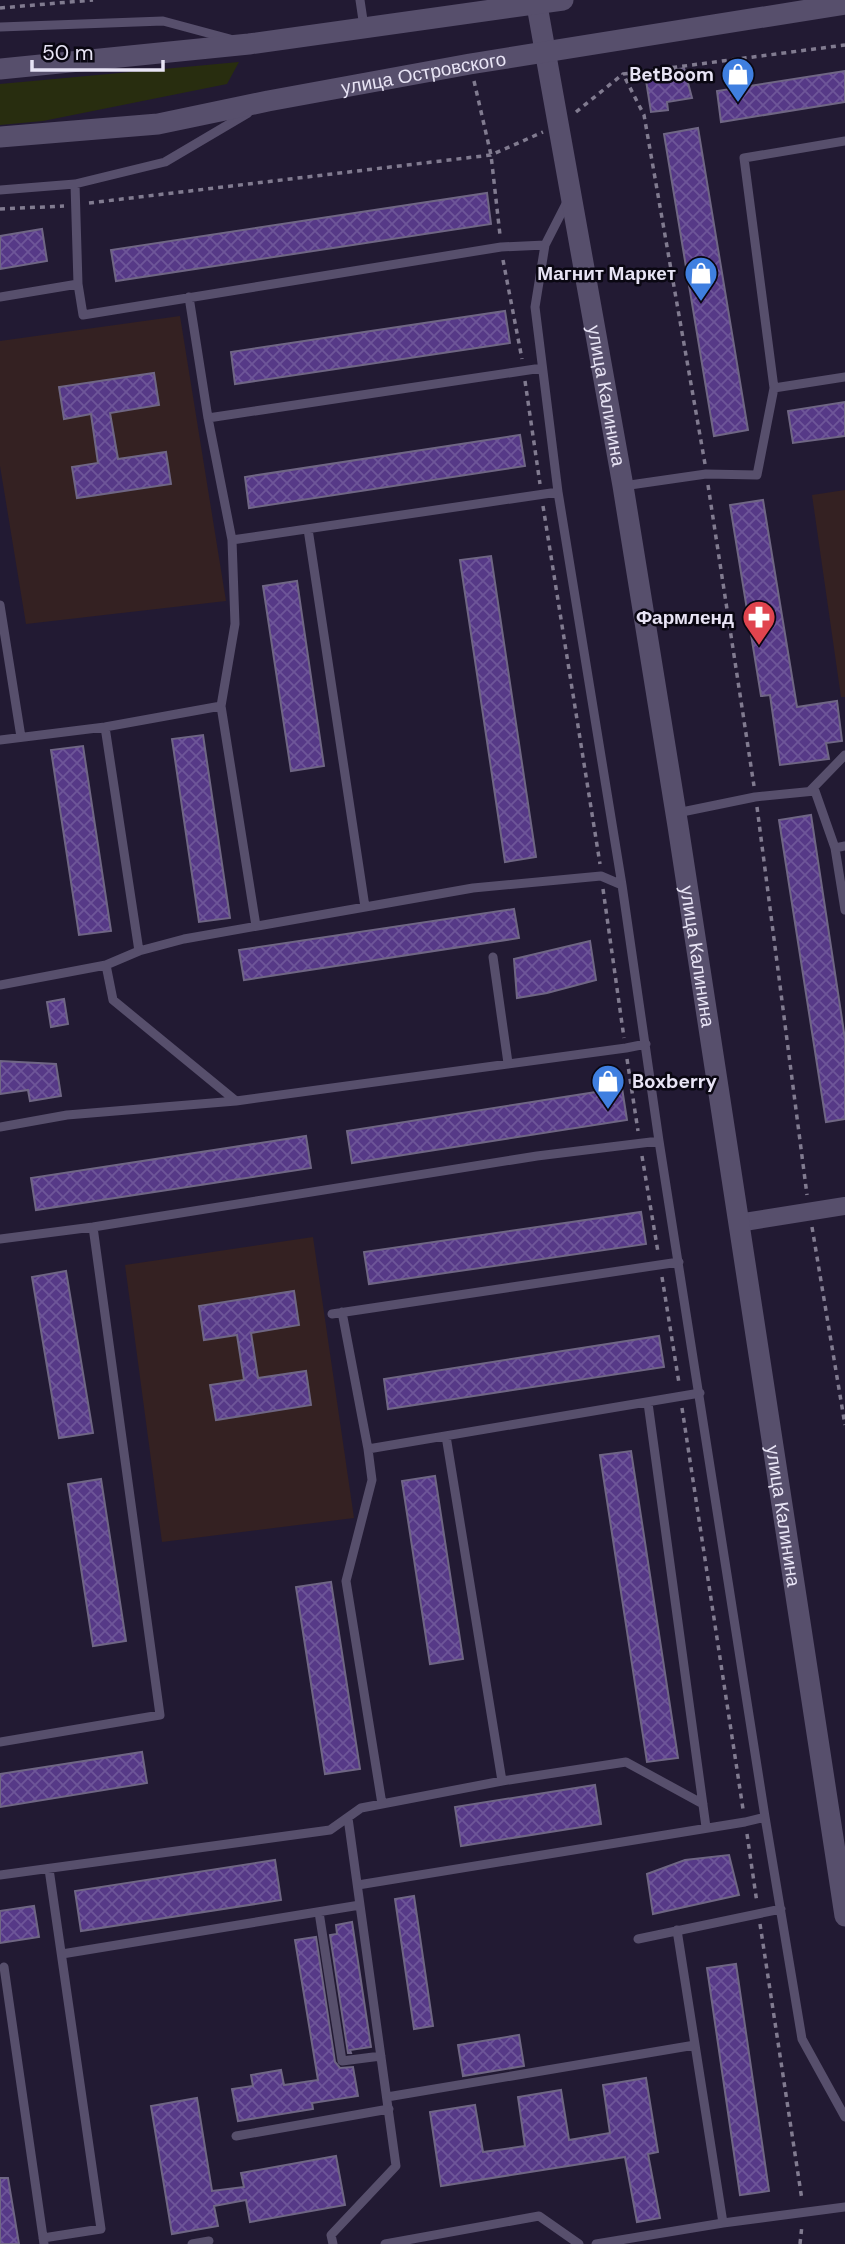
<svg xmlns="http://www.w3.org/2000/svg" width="845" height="2244" font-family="'DM Sans',sans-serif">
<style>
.education{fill:#342122}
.grass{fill:#282d0f}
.building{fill:url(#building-cross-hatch);stroke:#6f6684;stroke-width:2}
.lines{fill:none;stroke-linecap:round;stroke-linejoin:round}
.path{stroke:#817b90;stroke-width:3.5;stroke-dasharray:5 5;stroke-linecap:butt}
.service{stroke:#574f6c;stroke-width:9}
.minor{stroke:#574f6c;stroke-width:18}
.tertiary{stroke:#574f6c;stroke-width:21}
.secondary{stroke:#574f6c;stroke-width:21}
.labels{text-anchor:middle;stroke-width:5;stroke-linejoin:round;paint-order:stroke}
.street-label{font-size:19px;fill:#e8e4f5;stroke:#0a0712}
.poi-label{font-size:19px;font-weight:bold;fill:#e8e4f5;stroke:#0a0712;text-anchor:end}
</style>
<defs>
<pattern id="building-cross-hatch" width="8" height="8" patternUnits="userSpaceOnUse" patternTransform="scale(1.75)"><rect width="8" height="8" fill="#563987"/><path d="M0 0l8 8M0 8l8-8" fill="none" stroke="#6e5699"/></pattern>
</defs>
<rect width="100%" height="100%" fill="#221a33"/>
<path class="education" d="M180,316L226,601L26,624L0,466V341Z
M845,490V697H841L812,495Z
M313,1237L354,1518L162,1542L125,1265Z"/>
<path class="grass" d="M239,62L227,84L43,121L0,125V84Z"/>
<path class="building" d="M684,68L692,98L667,102L668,110L651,112L645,74Z
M845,71V102L721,122L717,91Z
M698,128L748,430L714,436L664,134Z
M487,193L491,224L116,281L111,250Z
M42,229L47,261L0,269V236Z
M505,311L510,343L235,384L231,352Z
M154,373L159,405L110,413L118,459L166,452L171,484L77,498L72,467L98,463L91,414L64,419L59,387Z
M845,402V436L793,443L788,411Z
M520,435L525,466L249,508L245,477Z
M763,500L797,707L837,701L842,741L826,743L829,759L780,765L770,695L761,696L730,505Z
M491,556L536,857L505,862L460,560Z
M297,581L324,766L291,771L263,586Z
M203,735L230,918L199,922L172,739Z
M83,746L111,931L79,935L51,750Z
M811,815L845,1039V1119L826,1122L779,820Z
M514,909L519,938L244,980L239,950Z
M590,941L596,980L547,993L517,998L514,959Z
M64,999L68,1024L51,1027L47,1002Z
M0,1061L56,1064L61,1096L30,1101L28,1090L0,1094Z
M622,1088L627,1120L352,1163L347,1131Z
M306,1136L311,1168L36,1210L31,1178Z
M641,1212L646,1244L369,1284L364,1252Z
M66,1271L93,1433L59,1438L32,1277Z
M294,1291L299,1325L251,1333L258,1378L306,1371L311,1405L216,1420L210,1385L244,1380L237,1335L204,1340L199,1306Z
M659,1336L664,1367L388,1409L384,1379Z
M631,1451L678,1758L647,1762L600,1455Z
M435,1476L463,1659L430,1664L402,1481Z
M101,1479L126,1641L93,1646L68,1484Z
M331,1582L360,1769L325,1774L296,1587Z
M142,1752L147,1783L0,1807V1774Z
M595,1785L601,1824L461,1846L455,1807Z
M729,1855L739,1895L653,1914L647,1874L685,1860Z
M275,1860L281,1900L81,1931L75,1891Z
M414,1896L433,2026L414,2029L395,1899Z
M34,1906L39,1937L0,1943V1911Z
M352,1922L371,2047L350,2050L351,2053H348L330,1935L337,1934L336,1925Z
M316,1937L335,2062L340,2068L353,2067L358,2096L312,2103L313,2109L238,2121L232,2089L253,2086L251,2075L281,2070L284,2085L318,2080L295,1940Z
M736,1964L769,2191L740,2195L707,1968Z
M519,2035L524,2066L463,2076L458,2045Z
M646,2078L658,2152L648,2154L660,2218L637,2222L625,2157L441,2186L430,2112L475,2105L483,2152L525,2146L518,2097L561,2090L569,2140L610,2133L603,2085Z
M197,2098L212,2191L244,2187L241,2173L336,2156L345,2205L250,2222L246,2200L214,2206L218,2226L172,2234L151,2106Z
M0,2178H8L19,2244H0Z"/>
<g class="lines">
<path class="path" d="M0,8L93,0
M474,81L491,155L500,235
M576,112L623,74
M89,203L491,155L543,132
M0,209L64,206
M503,260L522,359
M525,381L540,484
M705,464L644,115L623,74L845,45
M708,485L754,786
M543,506L600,864
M757,807L807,1195
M603,889L624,1038
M627,1059L638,1131
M642,1156L658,1252
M812,1227L845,1425
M662,1277L679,1383
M682,1408L743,1809
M747,1834L757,1903
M760,1924L802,2200
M800,2244L802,2225"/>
<path class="service" d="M360,0L364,27
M0,27L163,21L230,39
M845,141L744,158L774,388L845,377
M0,190L75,184L165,162L248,113
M568,200L545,245L535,307L558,492L622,885L659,1141L765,1817L802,2039L845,2117
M78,284L83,315L501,247L545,245
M0,297L78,284L75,184
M189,297L208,418L232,540
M208,418L542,368
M623,486L706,474L757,475L774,388
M308,529L365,907
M0,605L21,737
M221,706L256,926
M0,740L105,727L221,706L235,624L232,540L558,492
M810,791L845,755
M677,813L755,797L815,791L835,848L845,846
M835,848L845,910
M139,951L184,939L473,888L601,876L622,885
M493,957L508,1063
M106,965L113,1000L236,1101
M0,985L106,965L139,951L105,727
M0,1127L67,1115L236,1101L626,1048L646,1044
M0,1239L93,1227L537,1156L659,1141
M342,1312L368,1449L700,1393
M332,1314L679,1262
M648,1403L706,1827
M446,1436L502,1781
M368,1449L372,1480L346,1581L382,1804
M0,1742L160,1715L93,1227
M0,1875L330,1830L361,1808L502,1781L626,1762L703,1804
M358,1885L745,1822L765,1817
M319,1912L342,2061L381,2056
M677,1930L723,2223L845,2207
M638,1939L781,1909
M62,1954L360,1905
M4,1967L44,2244
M387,2097L695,2045
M236,2136L389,2109
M43,2238L101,2229L49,1869
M192,2244L209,2241
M333,2244L331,2235L396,2166L348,1818
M385,2244L539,2216L579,2244
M596,2244L723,2223"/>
<path class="minor" d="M738,1223L845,1206"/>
<path class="tertiary" id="s1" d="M536,0L623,486L678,826L845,1916"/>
<g class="secondary">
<path d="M0,69L249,44L563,0"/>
<path id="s2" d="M0,137L158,124L268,101L470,64L845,4"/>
</g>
</g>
<defs>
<symbol id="shop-pin" viewBox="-11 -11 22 30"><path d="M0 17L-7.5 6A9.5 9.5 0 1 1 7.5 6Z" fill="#3f7fe0" stroke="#0a0712"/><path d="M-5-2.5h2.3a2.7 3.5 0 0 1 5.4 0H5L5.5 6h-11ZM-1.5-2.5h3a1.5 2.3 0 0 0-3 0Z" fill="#fff"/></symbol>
<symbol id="pharmacy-pin" viewBox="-11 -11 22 30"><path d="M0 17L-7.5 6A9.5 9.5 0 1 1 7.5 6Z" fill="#e0444e" stroke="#0a0712"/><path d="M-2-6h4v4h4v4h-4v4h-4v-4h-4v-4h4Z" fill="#fff"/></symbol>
</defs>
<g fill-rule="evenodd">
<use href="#shop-pin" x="719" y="55" width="38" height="52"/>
<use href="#shop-pin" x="682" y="254" width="38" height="52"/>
<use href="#pharmacy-pin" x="740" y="598" width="38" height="52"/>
<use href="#shop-pin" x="589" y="1062" width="38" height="52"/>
</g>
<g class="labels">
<g class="street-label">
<text dy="7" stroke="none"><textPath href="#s2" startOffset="429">улица Островского</textPath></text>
<text dy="7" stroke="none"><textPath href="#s1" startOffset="402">улица Калинина</textPath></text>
<text dy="7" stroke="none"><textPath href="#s1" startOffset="970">улица Калинина</textPath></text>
<text dy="7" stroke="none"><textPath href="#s1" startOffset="1536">улица Калинина</textPath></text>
</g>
<g class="poi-label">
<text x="714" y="81">BetBoom</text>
<text x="676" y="280">Магнит Маркет</text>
<text x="734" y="624">Фармленд</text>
<text x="632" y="1088" text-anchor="start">Boxberry</text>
</g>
</g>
<path d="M32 60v10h131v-10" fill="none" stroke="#e8e4f5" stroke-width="3.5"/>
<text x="42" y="60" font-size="21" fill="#e8e4f5" stroke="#0a0712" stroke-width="5" paint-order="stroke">50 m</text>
</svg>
